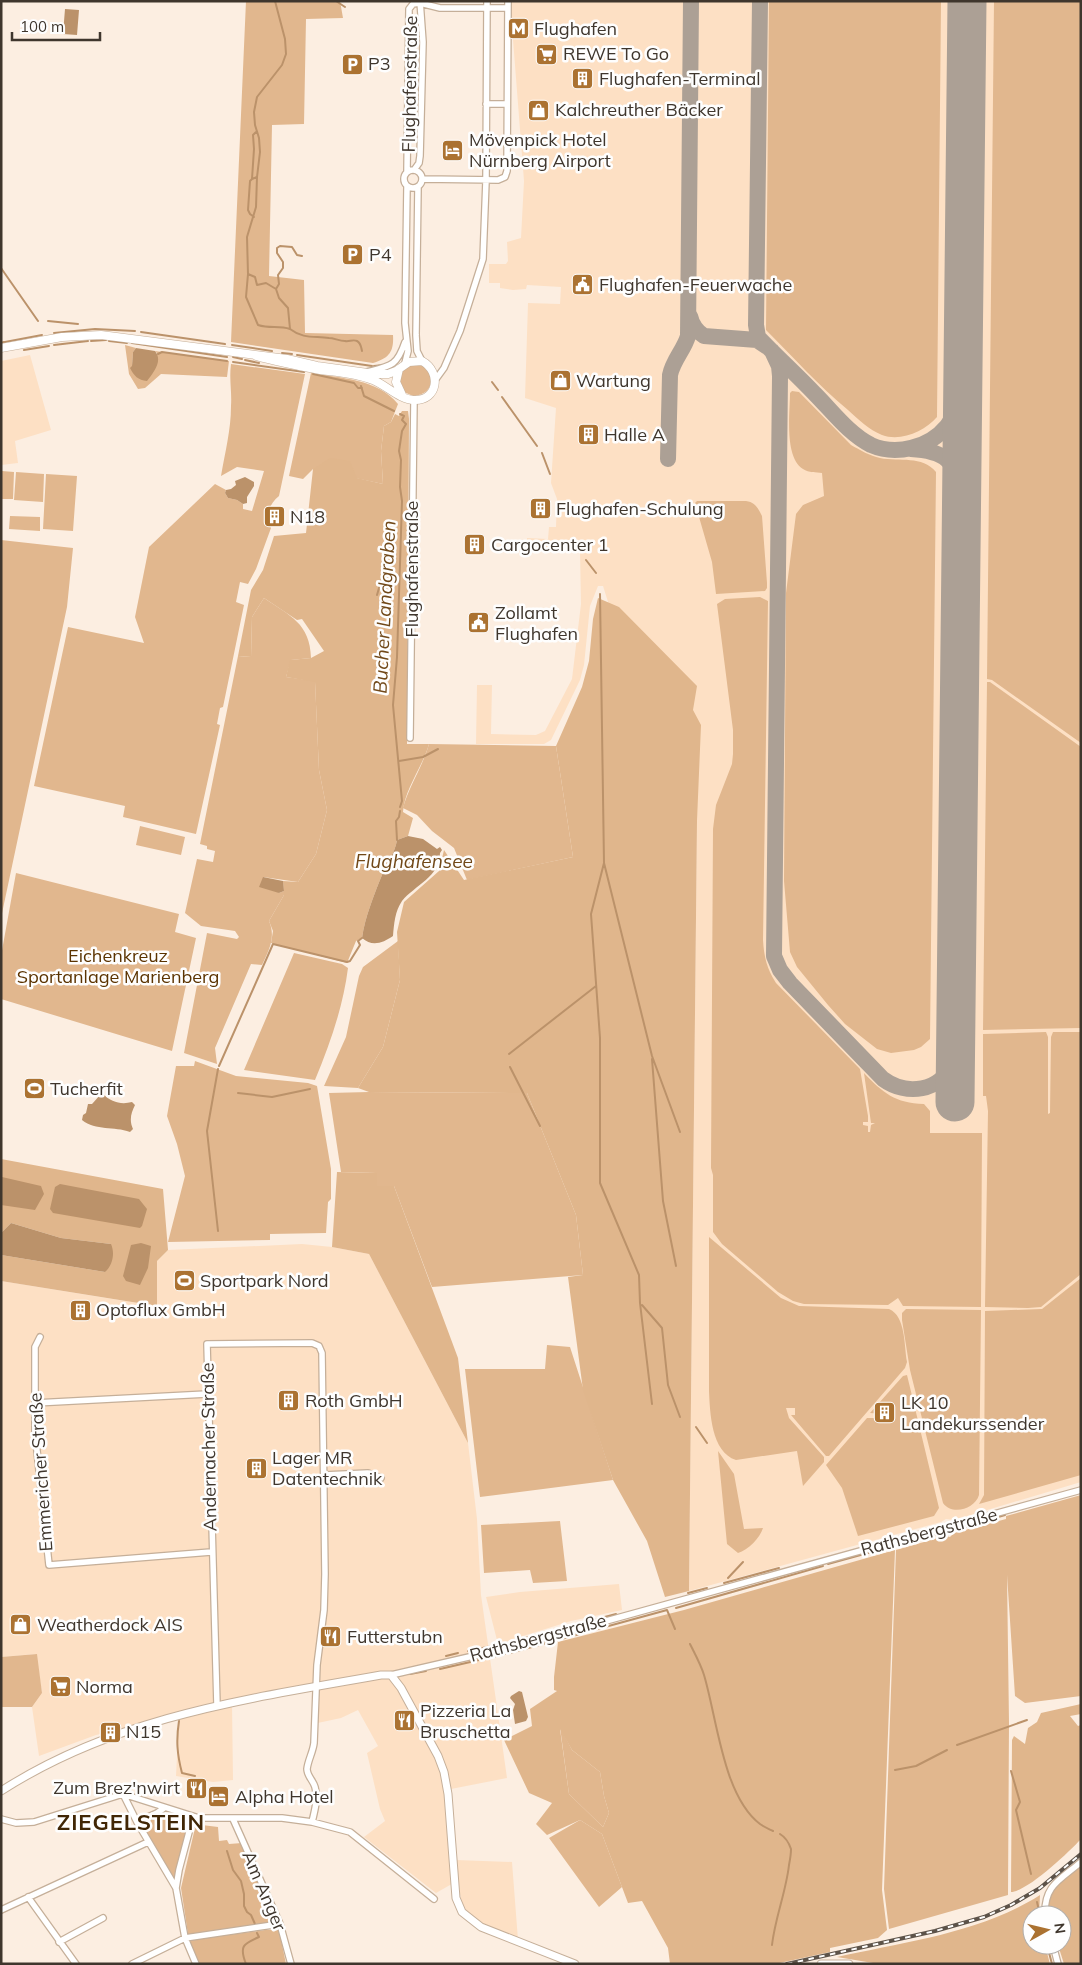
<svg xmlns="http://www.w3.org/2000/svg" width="1082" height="1965" font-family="Mulish,sans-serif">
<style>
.built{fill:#fde0c4}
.green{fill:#e1b78e}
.forest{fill:#e0b68c;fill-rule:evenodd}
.water{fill:#bb926a}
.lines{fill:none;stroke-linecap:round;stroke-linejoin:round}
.stream{stroke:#bb926a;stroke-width:2}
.taxiway{stroke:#aca095;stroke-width:16}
.runway{stroke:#aca095;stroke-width:39}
.minor-casing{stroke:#c5af99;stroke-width:8}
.tertiary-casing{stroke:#c5af99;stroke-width:9}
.secondary-casing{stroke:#c5af99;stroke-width:9}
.minor{stroke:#fff;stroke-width:5.5}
.tertiary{stroke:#fff;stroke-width:7}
.secondary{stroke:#fff;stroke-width:8}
.rail-casing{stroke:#5d5349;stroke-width:4}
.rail{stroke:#fefefe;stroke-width:2;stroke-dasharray:5.5;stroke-linecap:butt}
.labels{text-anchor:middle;stroke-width:5;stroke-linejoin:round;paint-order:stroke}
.poi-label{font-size:18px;fill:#3f362d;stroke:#fefefe;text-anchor:start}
.street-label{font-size:18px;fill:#3f362d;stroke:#fefefe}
.park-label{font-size:18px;fill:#5b3300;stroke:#fefefe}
.water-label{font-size:19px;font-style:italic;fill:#714818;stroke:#fefefe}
.district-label{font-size:22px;font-weight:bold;letter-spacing:1px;fill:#412605;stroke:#fefefe}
</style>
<rect width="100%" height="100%" fill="#fceee1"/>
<path class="built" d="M510,1H1081V1482L954,1520L946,1519L941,1522L689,1591L697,821L614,621L603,586H598L590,606L584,665L580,680L551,740L544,744H476L477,685H492L491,734L536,735L545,731L572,679L581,604L580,551L527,549V538L548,539L549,527H556L557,499L551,483L556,408L525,398L528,303L560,304L561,287L527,285L526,289L513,290L500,288V283H489V264H506L508,261L507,242L521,238L524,181Z
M30,355L51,430L15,441L18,463L1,465V361Z
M302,1244L332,1247L369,1254L468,1443L477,1519L481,1595L507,1778L451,1789L456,1860L512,1862L518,1940L478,1923L463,1907L457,1881L436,1893L364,1837L385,1821L380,1809L367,1753L378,1746L358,1710L341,1718L313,1724L312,1688L232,1703L233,1780L213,1782L176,1776L179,1716L96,1735L39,1756L32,1707L42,1693L36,1654L1,1657V1281L156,1306L157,1261L168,1250Z
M619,1584L622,1610L571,1621L498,1644L486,1597L520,1592Z"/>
<path class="green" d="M246,1H340L343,18L306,19L304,124L272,125L269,276L304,280L305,333L393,335C394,352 389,358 373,363L231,342Z
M769,1H941L937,417C925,431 901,442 882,435C869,430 858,419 848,410C819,386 793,357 766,330Z
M994,1H1081V743L992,680L987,679Z
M125,345L136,348L133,352L132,367L158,354L155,351L229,361L227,377L161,374L145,388L138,389L129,374Z
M414,362L428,368C434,383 431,394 413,396L402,391L398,373Z
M231,364L305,374L279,496C269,504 265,516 271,528L256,569L248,584L240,582L236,602L244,605L223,707L220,708L217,724L220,725L196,834L123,817L125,806L34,786L68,627L144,643L135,617L149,547L215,484L226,490L225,493L228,498L237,500L243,504V509L252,511L264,471L237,467L221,476C225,452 231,430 231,406C232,391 229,380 231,364Z
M311,373C340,378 378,379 398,404L391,422L384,426L381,451L383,484L313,469L303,479L289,476Z
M792,391L799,392L851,445C860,450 870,456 880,458C900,462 922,455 936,472L930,1039L921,1047L914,1050L891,1053L877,1049L845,1024L828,1005L797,967L790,952L784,881L786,593L796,514L803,505L824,496L822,473C816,472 809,473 803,469C784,457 790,413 790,393Z
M2,471L14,472L13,499H1Z
M16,472L44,474L43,502L14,500Z
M46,474L77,476L73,531L43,529Z
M697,501H746C755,502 758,508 762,516L767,583V588L765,591L716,594L712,562L695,503Z
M10,516L40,517V531L9,529Z
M1,540L73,548L67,607L1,918Z
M760,597L768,601L763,940C764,957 767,969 776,983L860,1069L868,1116V1122H863V1125L868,1126V1132H870L871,1125L875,1123H871L864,1073C883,1093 895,1103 924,1104L930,1111V1133H982L981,1307L903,1306L898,1298L888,1305L804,1304L793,1301L778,1292L722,1244L713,1232V1175L711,1168L713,829L716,805L732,764L733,754V730L717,604L725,599Z
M264,598C290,616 310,623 311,658L291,660L286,677L315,681L319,770L327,810L316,854L298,882L263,877L279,893L284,891V895L269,921C276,937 269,950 262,965L251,964L215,1048L217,1064L184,1053L207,933L237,939L239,937L235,931L201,926L185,913L197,859L213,862L215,851L207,849V846L200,844L238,656L251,657L252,617Z
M987,682H990L1081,747V1028L983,1030Z
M429,744L556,746L573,857L467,880L454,848L432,831L417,815L403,808C409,786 423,766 429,744Z
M140,826L185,837L181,855L136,845Z
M16,873L179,914L175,932L196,938L172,1051L1,999V956Z
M398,941L400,980L383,1047L358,1088L324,1086L346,1037L359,976L363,967Z
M294,953L342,964L348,968C343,1007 330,1044 315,1080L244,1070Z
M1046,1032L1048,1037V1114L1050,1113L1051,1037L1053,1032H1081V1274L1041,1307L1028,1308L985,1307L988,1111L986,1096H983V1034Z
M195,1061L236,1076L308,1083L317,1086L331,1169V1199L328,1202L326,1233L270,1234V1240L168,1242L185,1176L177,1144L167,1116L176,1066H194Z
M369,1092L527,1093L576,1215L583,1275L432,1287L394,1186H377L376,1173L341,1172L329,1093Z
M709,1237L781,1298L799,1306L889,1309C906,1316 904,1346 907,1362L905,1368L829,1456H826L791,1415H795V1408H786L789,1418L824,1457V1462L803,1486L797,1451L736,1460C711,1452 710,1412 709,1391Z
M1081,1278V1475L979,1504L984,1495L985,1311L1042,1309Z
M906,1309L981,1310L979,1495C975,1509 952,1516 943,1503L910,1370L902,1320V1313Z
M547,1345L570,1347L613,1480L480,1497L465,1369H545Z
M907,1375L939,1508L934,1516L858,1536L842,1488L826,1465L867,1418H887V1412H883V1414L870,1413L903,1376Z
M718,1451L734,1474L744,1529L763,1528C760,1538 748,1550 738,1553L727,1544Z
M1081,1495V1696L1025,1703L1015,1696L1007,1575L1009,1723L1008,1895L889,1929L884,1889L896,1550L945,1536L950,1537L954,1533L1006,1519V1516Z
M560,1521L567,1581L533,1583L530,1570L484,1573L481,1525Z
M37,1654L42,1693L32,1707H2L1,1657Z
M560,1727L572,1750L600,1772L604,1796L609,1813L603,1827L569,1794Z
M158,1815L187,1826L174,1879L141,1822Z
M580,1820L602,1834L622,1887L599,1907L549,1838Z
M202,1825L218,1827L219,1841L227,1840L229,1844L242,1843L274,1920L271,1923L191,1935L188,1934L181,1888L195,1828Z
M265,1930H279L286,1964H199L189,1942L190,1940Z"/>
<path class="forest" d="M402,411H408L409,419L407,744H429C423,766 404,790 403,812L413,818L408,836L397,840C395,853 387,863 382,875C374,895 365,917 362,938L356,941L347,963L271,943L273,931L269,921L284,895L283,881L298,882L316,854L327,810L319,770L315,682L286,677L290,660L311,658L324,651L302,619L297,620L264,598L252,617L251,657L238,656L251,590L263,570L274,536L306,533L313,469L330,458L350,461L357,478L383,484L381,451L384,426L391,422L395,414L399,416Z
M598,598L619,607L697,686L693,710L701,725L697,821L689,1591L665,1597L647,1541L613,1480L583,1390L568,1277L583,1275L576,1215L527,1093L369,1092L358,1088L383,1047L400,980L397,932L404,902L439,871L444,850L464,880L573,857L556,746L582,687L589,661L593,619Z
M1,1159L163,1189L168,1250L157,1261V1306L1,1281V1255L105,1272L111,1244L61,1238L11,1223L1,1233V1205H7L2,1177L1,1179Z
M337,1172L377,1173V1186H394L458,1358L468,1443L369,1254L332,1247Z
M895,1550L882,1890L887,1930L878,1938L830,1948V1952L775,1964H670L668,1948L642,1901L628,1903L602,1834L580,1820L547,1835L536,1824L552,1803L529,1793L504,1740L532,1726L530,1709L557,1691L554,1690V1677L558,1642L684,1610ZM560,1729L572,1750L600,1772L604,1796L609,1813L603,1827L569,1794Z
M1081,1704V1714L1070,1716L1078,1726L1081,1725V1839C1068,1853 1028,1891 1011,1892L1012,1740L1014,1736L1025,1744L1028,1728L1037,1722L1041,1713Z
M1081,1865V1964H1064L1058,1945H1062V1915H1050C1043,1887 1062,1881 1081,1865Z
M1040,1895L1039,1915H1032V1945H1045L1050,1964H879L837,1957C904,1942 981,1933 1040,1895Z"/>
<path class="water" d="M65,9L79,10L77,35L63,34Z
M136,348L155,351C163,361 154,372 147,381C138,380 134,376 130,368L132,366L133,352Z
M245,477L254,482V486L247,497V503L243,504L237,500L228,498L225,493L226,490L231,489L236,485L235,481Z
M408,836L423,839L437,849L440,847L442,850L440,853C440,877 415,885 402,901C395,911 394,924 393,936C383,943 372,947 362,938C365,917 374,895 382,875C387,863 395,853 397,840Z
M263,877L283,881L284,891L279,893L259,887Z
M101,1094H103C111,1102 121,1105 132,1102L135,1105C131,1113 129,1120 133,1129L130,1132C114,1126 96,1131 82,1120L83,1115L86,1113L88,1104H92Z
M2,1177L41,1186L44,1194L35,1210L1,1205Z
M60,1184L139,1199L147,1209L142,1226L140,1228L53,1213L50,1209L55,1187Z
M11,1223L61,1238L111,1244C115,1253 113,1265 105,1272L1,1255V1233Z
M141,1243L151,1246L148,1268L140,1285L126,1281L123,1276L131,1245Z
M519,1691L522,1692L528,1717L526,1721L515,1724L513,1710L515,1704L510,1698L511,1696Z"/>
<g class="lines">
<path class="stream" d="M275,1L285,39L286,54L282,65L257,97L254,112L255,125L259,138L260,152L257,177L256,207L247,237L248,274L255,277L257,285L266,283L276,289L279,298L288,308L290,329C303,339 314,336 329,338C334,338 339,341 345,341C349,342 353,339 357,341C361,343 361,347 362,351
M336,1L345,7
M252,179L254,149L253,135L256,132
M254,217L250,214L248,210L250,181L252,179L257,177
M1,268L38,321
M248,274L246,297L258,325C270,329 279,325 290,329
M276,289L279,284L278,275L283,268V262L277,253V248L280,246L292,247L297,255L302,256
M48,321L78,324
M141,332L225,344
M54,333L95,329L135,331
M91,341L106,340
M109,341L127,343
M5,342L42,335
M1,343L4,342
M132,343L227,357
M54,345L88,341
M232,345L272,351
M24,350L49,346
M282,353L292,354
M158,354L162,352L227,361
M297,355L372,366
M233,357L242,359
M245,360L259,363
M233,362L304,372
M374,366L384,365
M313,374L354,383L358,388H362
M492,382L498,390
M361,386L364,396L394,411
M502,397L537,446
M542,453L550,474
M586,560L596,573
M600,594L604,863L652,1056L680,1132
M377,595L383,574
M399,761L423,757L438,749
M400,807L402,801L393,705L397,657L402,501L400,487L401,460L399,451L402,431L406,424L402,420L404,416L400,414
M397,840L396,821L399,817L400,811
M604,863L591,914L600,1038V1183L639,1275L640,1303L652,1404
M509,1054L596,986
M652,1059L663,1201L676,1266
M219,1066L273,944L347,962L350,961L360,945L358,941L362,938
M510,1067L540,1126
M218,1069L207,1131L218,1231
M238,1093L272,1097L310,1089
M642,1305L662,1328L668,1385L680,1417
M696,1427L707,1443
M951,1531L1005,1515
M828,1564L944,1532
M728,1578L743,1562
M724,1583L779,1568
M688,1593L707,1588
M676,1608L823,1566
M518,1640L616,1614
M690,1644C695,1654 701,1665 704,1675C717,1718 723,1796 760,1824C764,1827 769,1829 773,1831
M499,1645L509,1643
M468,1651L492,1646
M510,1653L667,1610L675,1629
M446,1656L458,1653
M440,1669L505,1654
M410,1674L426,1671
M179,1721C176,1740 177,1754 182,1773L195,1776
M957,1745L1027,1720
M895,1770L916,1766L947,1750
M1011,1771L1020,1802L1016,1810L1031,1874
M227,1851L233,1870L241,1881L244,1894V1906L247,1912L251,1915L255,1924
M1037,1902L1040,1915
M772,1945C775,1918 786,1892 789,1865C790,1860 791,1854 791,1849C789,1843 785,1837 780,1834
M1047,1945L1052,1964
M246,1964C239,1946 243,1944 259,1937L257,1933"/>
<path class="taxiway" d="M760,1L756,325L758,337C776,356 796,374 815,394C832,411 849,434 871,445C896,456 929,448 947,426C955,416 958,404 963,391
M690,316C692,325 696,331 704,336L757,340L766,346
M772,351L779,366L780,376L774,956L780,970L790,983L883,1079C906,1096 941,1092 952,1063C956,1054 955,1044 956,1035
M911,449C946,451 956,461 962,495
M668,459L670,375C673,360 684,350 688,336L691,1"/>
<path class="runway" d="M955,1102L967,1"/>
<defs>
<path id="minor" d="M486,104H507
M404 179a9 9 0 1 1 18 0a9 9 0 1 1-18 0Z
M414,170L419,163L420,156L423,42L420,1
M407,171L409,9L413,4L420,3L440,8H508
M422,179L498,180L505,177L507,171L508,1
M418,187L416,335L417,351L422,361
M405,363L408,351L405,323L407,187
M367,372C391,366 397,366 405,342
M436,379L444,368L460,331L483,259L486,181L487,1
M410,738L414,400
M40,1337L35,1347V1432L49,1565L211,1552
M35,1403L207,1394
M324,1475L368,1473L381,1478
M391,1675L512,1647L1081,1490
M217,1705L207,1344L312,1343L319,1346L322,1353L325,1574L324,1610L317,1665L314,1743C313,1752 308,1760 307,1769C307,1776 313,1780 315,1787C318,1798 315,1810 312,1822
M123,1794L137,1822L176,1888L185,1938L196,1964
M1,1819L16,1823L34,1822L123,1794L199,1818H282L312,1822L350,1832L434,1899
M233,1819L280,1924L291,1964
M137,1822L157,1813L164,1808
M176,1888L179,1870L193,1817
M28,1897L76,1964
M1,1910L148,1842
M1045,1915C1044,1885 1060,1880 1081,1862
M59,1942L103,1918
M1053,1945L1058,1964
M132,1964L185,1938L280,1924"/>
<path id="tertiary" d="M1,1791C118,1716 247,1699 381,1675H391L401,1688L438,1756L444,1772L448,1794L456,1898L462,1912L481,1927L575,1964
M821,1964H849"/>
<path id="secondary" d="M1,348L62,337L101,335L287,359L317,366L375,374H388L396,371L409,362L422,361C442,372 438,401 414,400C400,400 386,385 373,380C356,373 337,372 320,370C298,366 277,362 256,356
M399,369L396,382L402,395"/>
</defs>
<use href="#minor" class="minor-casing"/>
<use href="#tertiary" class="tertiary-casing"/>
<use href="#secondary" class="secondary-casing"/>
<use href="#minor" class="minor"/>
<use href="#tertiary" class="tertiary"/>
<use href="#secondary" class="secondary"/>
<defs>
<path id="rail" d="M787,1964L935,1931L984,1917L1011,1905L1040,1888L1081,1854"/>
</defs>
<use href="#rail" class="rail-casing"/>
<use href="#rail" class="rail"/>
</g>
<defs>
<symbol id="metro-square" viewBox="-11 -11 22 22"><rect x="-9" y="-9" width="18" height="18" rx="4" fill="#ab7231" stroke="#fefefe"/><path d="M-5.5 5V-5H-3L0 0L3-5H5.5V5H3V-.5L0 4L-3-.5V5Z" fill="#fff"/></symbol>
<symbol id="supermarket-square" viewBox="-11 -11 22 22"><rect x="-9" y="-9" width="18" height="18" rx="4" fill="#ab7231" stroke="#fefefe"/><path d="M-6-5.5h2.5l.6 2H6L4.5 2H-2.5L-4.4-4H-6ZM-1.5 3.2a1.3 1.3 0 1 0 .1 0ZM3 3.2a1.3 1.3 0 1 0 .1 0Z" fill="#fff"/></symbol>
<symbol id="parking-square" viewBox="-11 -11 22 22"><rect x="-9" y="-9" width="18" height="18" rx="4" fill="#ab7231" stroke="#fefefe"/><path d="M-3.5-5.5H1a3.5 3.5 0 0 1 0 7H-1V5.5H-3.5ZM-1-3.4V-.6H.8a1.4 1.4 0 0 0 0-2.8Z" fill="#fff"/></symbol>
<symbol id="building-square" viewBox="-11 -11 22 22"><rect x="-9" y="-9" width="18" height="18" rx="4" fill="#ab7231" stroke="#fefefe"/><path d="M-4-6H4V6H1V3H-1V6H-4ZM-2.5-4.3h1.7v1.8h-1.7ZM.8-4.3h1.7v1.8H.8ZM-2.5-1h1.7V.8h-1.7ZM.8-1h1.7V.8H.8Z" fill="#fff"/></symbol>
<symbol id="shop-square" viewBox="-11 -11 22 22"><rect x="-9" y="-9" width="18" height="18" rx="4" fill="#ab7231" stroke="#fefefe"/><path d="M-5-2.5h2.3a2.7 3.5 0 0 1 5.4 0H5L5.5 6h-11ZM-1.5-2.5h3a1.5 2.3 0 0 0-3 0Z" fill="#fff"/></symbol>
<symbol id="hotel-square" viewBox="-11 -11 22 22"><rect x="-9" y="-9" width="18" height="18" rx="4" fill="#ab7231" stroke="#fefefe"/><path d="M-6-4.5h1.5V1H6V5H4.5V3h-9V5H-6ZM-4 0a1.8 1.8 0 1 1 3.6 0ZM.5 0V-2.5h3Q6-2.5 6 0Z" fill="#fff"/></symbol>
<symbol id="civic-square" viewBox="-11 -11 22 22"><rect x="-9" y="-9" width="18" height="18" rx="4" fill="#ab7231" stroke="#fefefe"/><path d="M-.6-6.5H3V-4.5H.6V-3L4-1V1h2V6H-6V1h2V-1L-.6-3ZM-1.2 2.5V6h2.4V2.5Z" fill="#fff"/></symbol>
<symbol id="stadium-square" viewBox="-11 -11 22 22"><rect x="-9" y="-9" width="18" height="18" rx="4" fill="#ab7231" stroke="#fefefe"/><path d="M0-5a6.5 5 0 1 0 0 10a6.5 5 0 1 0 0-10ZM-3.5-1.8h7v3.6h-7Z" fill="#fff"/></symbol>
<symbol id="restaurant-square" viewBox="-11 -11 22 22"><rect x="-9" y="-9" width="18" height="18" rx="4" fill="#ab7231" stroke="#fefefe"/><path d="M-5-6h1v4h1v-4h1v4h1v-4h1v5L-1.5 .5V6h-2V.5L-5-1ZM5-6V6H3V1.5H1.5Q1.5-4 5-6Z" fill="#fff"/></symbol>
</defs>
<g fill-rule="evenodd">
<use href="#metro-square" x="506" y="16" width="25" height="25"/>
<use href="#supermarket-square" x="534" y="42" width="25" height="25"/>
<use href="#parking-square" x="340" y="52" width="25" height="25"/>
<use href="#building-square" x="570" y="66" width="25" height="25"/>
<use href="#shop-square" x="526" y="98" width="25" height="25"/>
<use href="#hotel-square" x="440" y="138" width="25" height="25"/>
<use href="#parking-square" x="340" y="242" width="25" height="25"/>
<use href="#civic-square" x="570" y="272" width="25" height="25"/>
<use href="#shop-square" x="548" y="368" width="25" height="25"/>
<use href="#building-square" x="576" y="422" width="25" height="25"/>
<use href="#building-square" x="528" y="496" width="25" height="25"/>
<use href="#building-square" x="262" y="504" width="25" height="25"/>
<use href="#building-square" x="462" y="532" width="25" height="25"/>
<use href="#civic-square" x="466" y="610" width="25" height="25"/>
<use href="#stadium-square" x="22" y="1076" width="25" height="25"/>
<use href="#stadium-square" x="172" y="1268" width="25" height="25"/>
<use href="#building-square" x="68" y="1298" width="25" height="25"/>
<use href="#building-square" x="276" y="1388" width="25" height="25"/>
<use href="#building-square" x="872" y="1400" width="25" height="25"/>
<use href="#building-square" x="244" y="1456" width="25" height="25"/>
<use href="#shop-square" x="8" y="1612" width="25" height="25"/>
<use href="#restaurant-square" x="318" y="1624" width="25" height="25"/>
<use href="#supermarket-square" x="48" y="1674" width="25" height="25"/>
<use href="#restaurant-square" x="392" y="1708" width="25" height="25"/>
<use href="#building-square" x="98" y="1720" width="25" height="25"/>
<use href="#restaurant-square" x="184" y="1776" width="25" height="25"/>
<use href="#hotel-square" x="206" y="1784" width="25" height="25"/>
</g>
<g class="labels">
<g class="poi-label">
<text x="534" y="35">Flughafen</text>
<text x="563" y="60">REWE To Go</text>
<text x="368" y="70">P3</text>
<text x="599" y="85">Flughafen-Terminal</text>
<text x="555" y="116">Kalchreuther Bäcker</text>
<text x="469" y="146">Mövenpick Hotel<tspan x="469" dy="21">Nürnberg Airport</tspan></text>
<text x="369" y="261">P4</text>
<text x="599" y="291">Flughafen-Feuerwache</text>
<text x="576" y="387">Wartung</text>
<text x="604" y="441">Halle A</text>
<text x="556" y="515">Flughafen-Schulung</text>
<text x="290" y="523">N18</text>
<text x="491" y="551">Cargocenter 1</text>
<text x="495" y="619">Zollamt<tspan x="495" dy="21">Flughafen</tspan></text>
<text x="50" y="1095">Tucherfit</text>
<text x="200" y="1287">Sportpark Nord</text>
<text x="96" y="1316">Optoflux GmbH</text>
<text x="305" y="1407">Roth GmbH</text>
<text x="901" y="1409">LK 10<tspan x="901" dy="21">Landekurssender</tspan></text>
<text x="272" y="1464">Lager MR<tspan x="272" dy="21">Datentechnik</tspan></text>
<text x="37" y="1631">Weatherdock AIS</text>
<text x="347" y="1643">Futterstubn</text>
<text x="76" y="1693">Norma</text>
<text x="420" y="1717">Pizzeria La<tspan x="420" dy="21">Bruschetta</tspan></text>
<text x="126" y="1738">N15</text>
<text x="180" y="1794" text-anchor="end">Zum Brez'nwirt</text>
<text x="235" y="1803">Alpha Hotel</text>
</g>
<g class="street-label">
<text transform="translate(410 84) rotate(-89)" y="6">Flughafenstraße</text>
<text transform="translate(412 569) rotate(-90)" y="6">Flughafenstraße</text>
<text transform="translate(209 1447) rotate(-91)" y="6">Andernacher Straße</text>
<text transform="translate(41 1472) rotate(-94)" y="6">Emmericher Straße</text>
<text transform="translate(929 1532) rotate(-15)" y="6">Rathsbergstraße</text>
<text transform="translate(538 1638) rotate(-15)" y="6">Rathsbergstraße</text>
<text transform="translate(264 1891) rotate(67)" y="6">Am Anger</text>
</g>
<g class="park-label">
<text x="118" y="962">Eichenkreuz<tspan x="118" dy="21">Sportanlage Marienberg</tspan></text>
</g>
<g class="water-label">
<text transform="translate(384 607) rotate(-87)" y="7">Bucher Landgraben</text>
<text x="414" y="868">Flughafensee</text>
</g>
<g class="district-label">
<text x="131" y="1830">ZIEGELSTEIN</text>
</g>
</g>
<rect width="1082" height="1965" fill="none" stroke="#3f362d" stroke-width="5"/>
<g transform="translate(1047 1930) rotate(82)"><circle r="24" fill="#fefefe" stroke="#b2aeaa"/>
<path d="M0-4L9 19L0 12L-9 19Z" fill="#ab7231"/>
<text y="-8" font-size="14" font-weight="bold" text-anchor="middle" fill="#3f362d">N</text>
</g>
<path d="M12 32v8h88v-8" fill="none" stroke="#3f362d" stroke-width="2.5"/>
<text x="20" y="32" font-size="15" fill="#3f362d" stroke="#fefefe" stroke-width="4" paint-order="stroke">100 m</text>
</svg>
